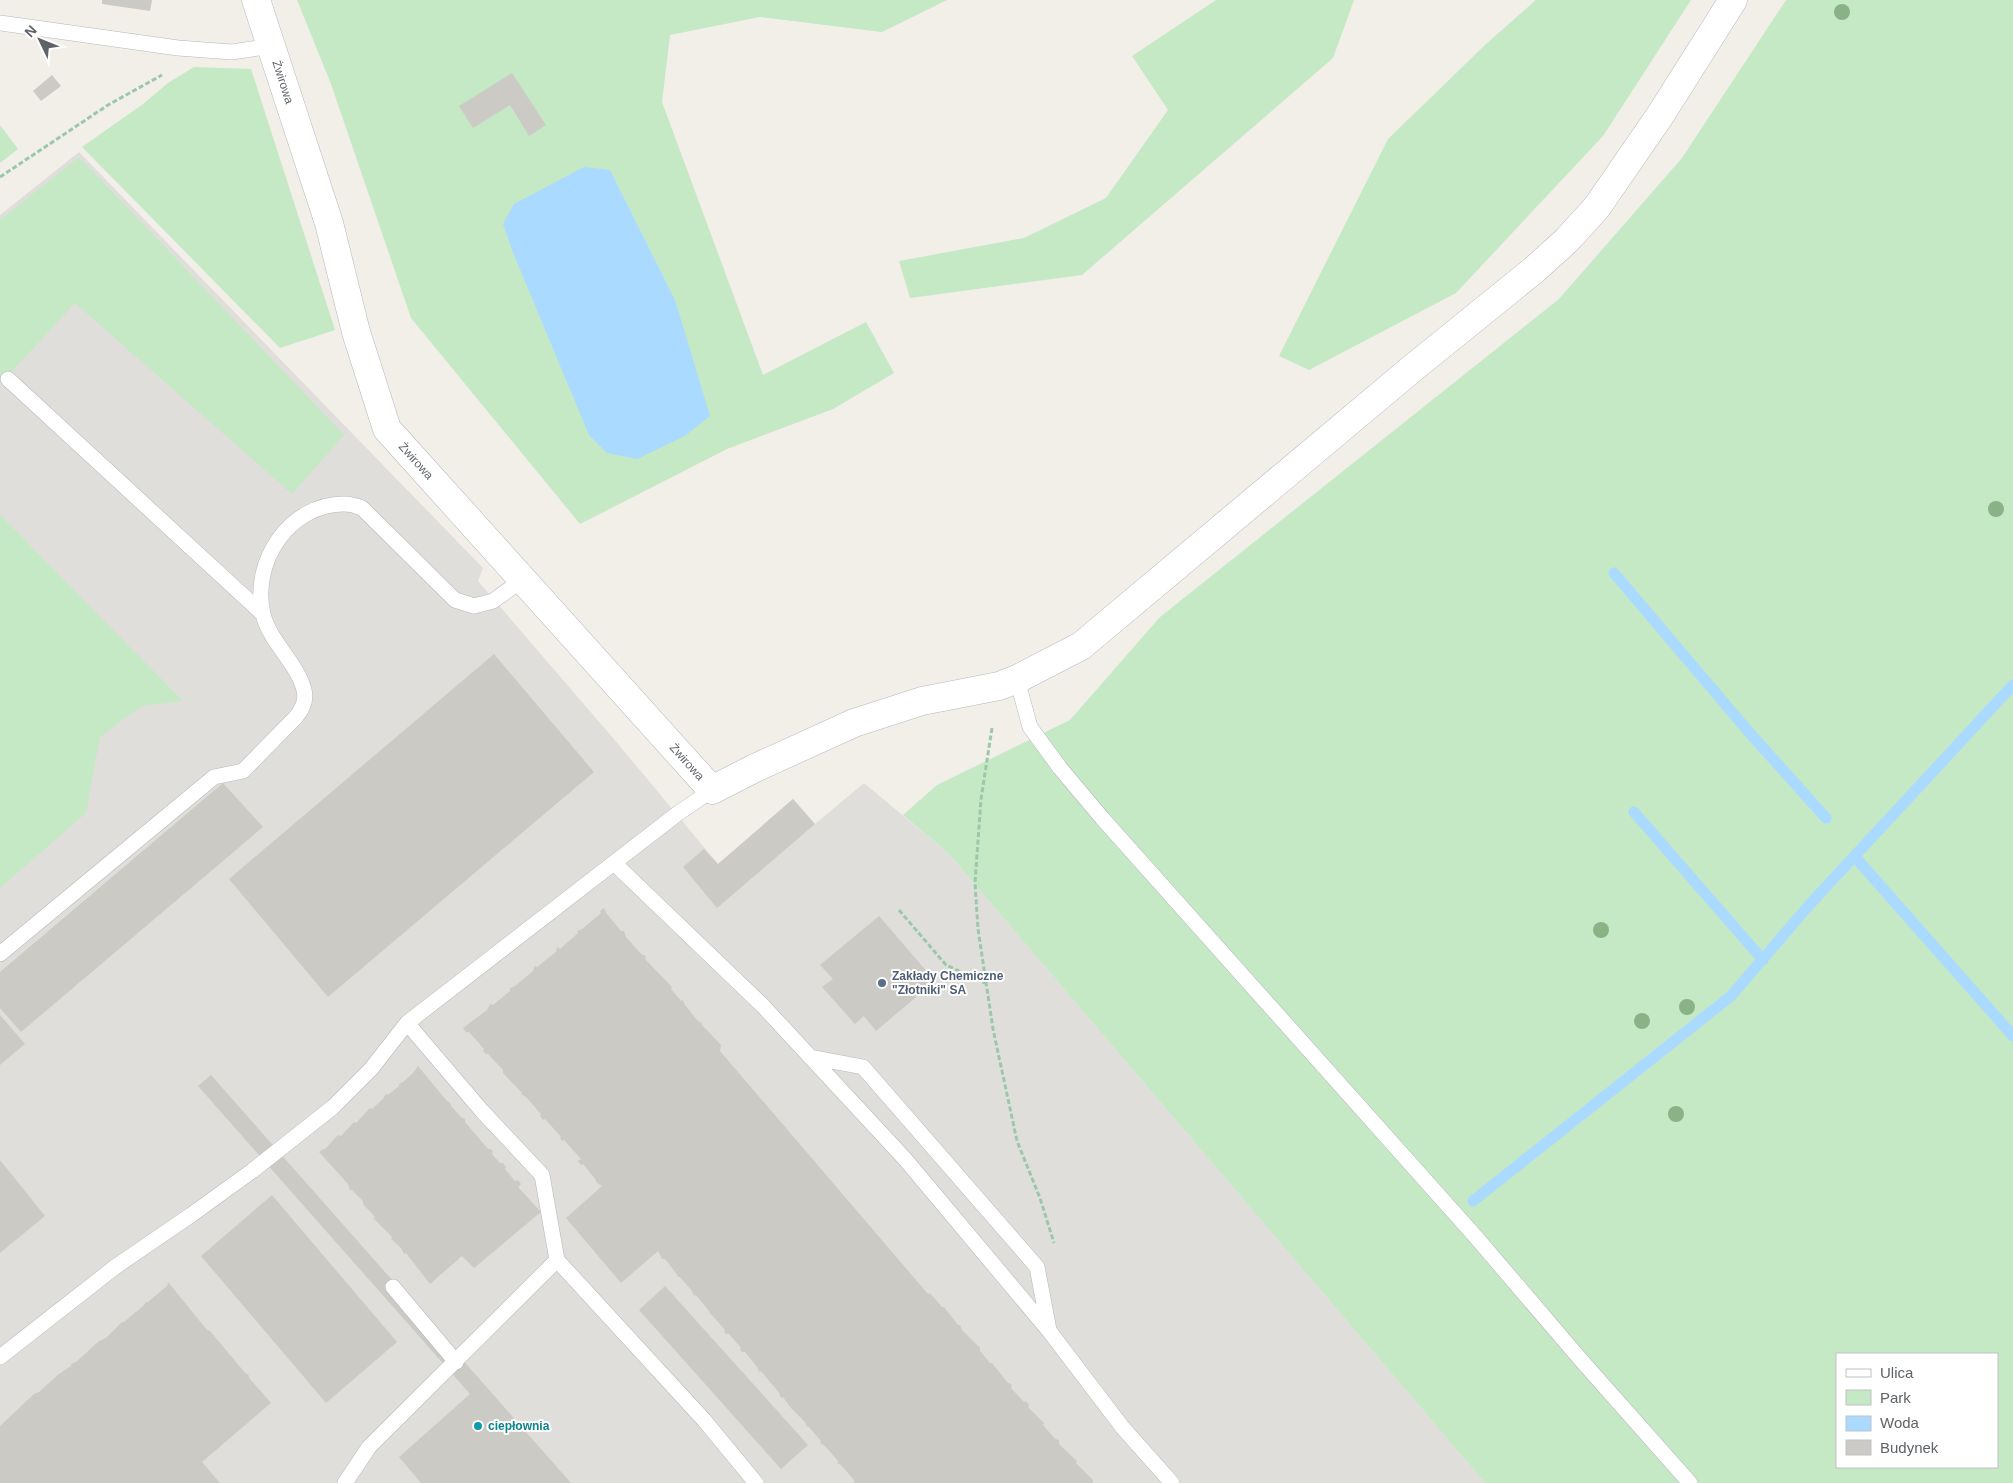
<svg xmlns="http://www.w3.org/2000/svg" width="2013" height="1483" font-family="Helvetica,sans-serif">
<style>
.industrial{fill:#e0deda}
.green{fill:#c5e8c5;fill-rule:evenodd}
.water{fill:#aadaff}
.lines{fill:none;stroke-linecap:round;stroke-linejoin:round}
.stream{stroke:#aadaff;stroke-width:11}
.building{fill:#cccac5}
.service-casing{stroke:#b5b8bc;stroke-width:16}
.minor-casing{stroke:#b5b8bc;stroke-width:29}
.path{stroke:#9cc7a9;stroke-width:3;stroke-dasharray:5 2.5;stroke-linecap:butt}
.service{stroke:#fff;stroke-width:15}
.minor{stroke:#fff;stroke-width:28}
.tree{fill:#89b387}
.service-dot{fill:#5c6f8a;stroke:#fff;stroke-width:2}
.culture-dot{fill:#0f9aa8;stroke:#fff;stroke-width:2}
.labels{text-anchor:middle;stroke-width:4;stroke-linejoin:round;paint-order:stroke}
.street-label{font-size:12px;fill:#5f6368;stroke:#fff}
.service-label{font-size:12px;font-weight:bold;fill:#4e5e75;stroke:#fff;text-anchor:start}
.culture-label{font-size:12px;font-weight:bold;fill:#0d838f;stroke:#fff;text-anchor:start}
</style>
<rect width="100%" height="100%" fill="#f1efe8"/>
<path class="industrial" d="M79,152L483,568L478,581L619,745L718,864L793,799L815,824L864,783L949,854L1485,1483H0V215Z"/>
<path class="green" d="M297,0H947L882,32L760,17L670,35L662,102L763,375L866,322L894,373L833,409L727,449L580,524L411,318L331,84Z
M1216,0H1354L1333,58L1082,275L910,298L899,261L1024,238L1106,198L1168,110L1132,56Z
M1536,0H1691L1603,136L1456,293L1309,370L1279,356L1388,139L1485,45Z
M1786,0H2013V1483H1485L949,854L903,815L937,785L1070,720L1160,617L1559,299L1682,158ZM1837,1354H1997V1467H1837Z
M194,67L251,69L335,330L280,348L82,147L143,104L168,83Z
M0,125L18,149L0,163Z
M79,157L344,435L292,494L75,303L0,384V220Z
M0,515L183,701L141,706L100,737L86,813L0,888Z"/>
<path class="water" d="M584,167L610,170L675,300L710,416L685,436L637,459L607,453L589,435L512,250L503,224L514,204Z"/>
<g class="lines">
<path class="stream" d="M1614,573L1748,731L1826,818
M1634,812L1763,960
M1855,857L2013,1036
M1473,1201L1731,996L1811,903L2013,685"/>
</g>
<path class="building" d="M102,0H152L150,11L102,4Z
M512,73L546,125L529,136L510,105L473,128L459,106Z
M52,75L61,86L41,101L33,91Z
M494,654L594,772L328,997L229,879Z
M223,783L263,827L21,1032L0,1008V972Z
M793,799L815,824L717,908L683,867L704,849L718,864Z
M604,908L607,914L621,931H624L626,937L641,954L646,956L645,959L672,987L671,989L681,1001L683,1000L685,1005L698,1021L702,1023V1025L721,1045L720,1051L928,1294L930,1293L942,1307H944L958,1325H960L962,1330L980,1348V1351L990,1363H992L1007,1382L1012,1385L1011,1388L1024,1402L1026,1401L1029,1405L1028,1407L1044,1423L1043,1425L1055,1439L1059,1440V1444L1077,1461L1076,1463L1093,1480V1483H854V1480L841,1465L837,1463L838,1461L825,1446L820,1443L821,1441L808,1426L807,1427L805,1422L790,1407L783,1397L782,1398L779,1395L780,1394L761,1371L759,1372L757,1367L745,1352H742L740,1350L741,1348L729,1334H726L724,1331L725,1330L712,1315L710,1314L709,1311L696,1295L694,1296L692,1291L680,1277H678L676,1273L665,1259H662L658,1251L621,1283L566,1218L602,1186L596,1182V1180L583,1164L581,1165L578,1161L581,1159L564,1140L562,1141L560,1138L561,1137L545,1119L543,1120L540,1116L541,1114L526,1097L521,1094L522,1093L503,1073V1070L488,1054H486L483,1051L484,1049L469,1032H466L463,1028L487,1010L490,1004L493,1005L510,991V988L515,986L533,971L535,966L537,967L556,952L557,947L560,949L578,933L577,931L582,929L601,913L600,911Z
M879,916L935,981L876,1031L864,1016L855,1024L822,987L833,979L820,965Z
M0,1015L25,1044L0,1065Z
M418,1066L446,1100L451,1104V1106L461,1117L465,1119V1122L488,1149H490L493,1151L492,1154L500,1163H503L506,1167L505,1169L515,1181L518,1180L521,1184L518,1187L541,1212L474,1268L462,1256L430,1284L406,1253L404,1254L401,1248L391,1239L392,1237L373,1218L375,1217L363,1204V1201L352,1190H350L348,1184L319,1152L323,1149H325L338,1135L341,1136L354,1122L356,1123L370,1108L372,1109L383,1099L386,1094L388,1095L399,1086V1084L403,1082L414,1072Z
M211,1075L483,1383L571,1483H421L399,1457L470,1394L198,1086Z
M0,1160L45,1216L0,1253Z
M272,1195L397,1342L326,1403L201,1256Z
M168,1282L207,1330L210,1331L246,1374H248L250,1379L271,1403L202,1462L220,1483H0V1426L34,1394L39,1392L59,1374L71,1366V1364L76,1362L99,1341L106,1338L122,1322H124L143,1306L146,1302H148L167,1286Z
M665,1286L808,1445L781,1469L639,1310Z"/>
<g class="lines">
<defs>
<path id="service" d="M0,23L178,48L232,52L271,46
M8,379L263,614
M1017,679L1030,727L1060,768L1102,818L1475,1236L1581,1360L1690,1483
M712,790L677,814L407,1023L482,1111L542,1175L557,1260L704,1420L756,1483
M614,863L763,1006L905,1159L1050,1332L1123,1428L1172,1483
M0,954L214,777L243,771L295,718C302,710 307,701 304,690C298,664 269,641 263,614C251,562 289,504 344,504C350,504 357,506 362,508L455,600L474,606L493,601L522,580
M810,1057L863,1067L1037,1267L1049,1330
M393,1287L456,1362
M0,1357L115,1267L191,1215L252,1171L333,1107L371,1069L407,1023
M345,1483L369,1447L557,1260"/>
<path id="minor" d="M256,0L329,223L356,332L387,429L712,790L755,768L854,723L922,701L999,686L1017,679L1081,646L1414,367L1534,270L1567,240L1597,207L1661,114L1733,0"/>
</defs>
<use href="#service" class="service-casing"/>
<use href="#minor" class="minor-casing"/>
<path class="path" d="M0,177L108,105L162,75
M992,728L981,799L975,883L978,929L993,1029L1017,1141L1040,1198L1054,1243
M899,910L946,965L985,983"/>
<use href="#service" class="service"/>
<use href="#minor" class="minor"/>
</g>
<g class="tree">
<circle cx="1842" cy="12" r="8"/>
<circle cx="1996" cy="509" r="8"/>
<circle cx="1601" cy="930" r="8"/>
<circle cx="1687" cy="1007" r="8"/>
<circle cx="1642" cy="1021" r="8"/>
<circle cx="1676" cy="1114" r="8"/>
</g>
<circle class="service-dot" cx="882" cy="983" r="5"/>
<circle class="culture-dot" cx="478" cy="1426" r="5"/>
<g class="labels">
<g class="street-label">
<text transform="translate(283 82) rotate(72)" y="4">Żwirowa</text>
<text transform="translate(416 461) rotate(48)" y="4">Żwirowa</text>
<text transform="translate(687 762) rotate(48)" y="4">Żwirowa</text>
</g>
<g class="service-label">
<text x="892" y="980">Zakłady Chemiczne<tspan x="892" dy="14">"Złotniki" SA</tspan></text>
</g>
<g class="culture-label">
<text x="488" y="1430">ciepłownia</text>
</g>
</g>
<rect x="1836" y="1353" width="162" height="115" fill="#ffffff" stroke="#bfc1c3"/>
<rect x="1846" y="1369" width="25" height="8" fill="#ffffff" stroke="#bfc1c3"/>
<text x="1880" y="1378" font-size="15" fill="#5f6368">Ulica</text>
<rect x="1846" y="1390" width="25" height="15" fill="#c5e8c5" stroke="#bfc1c3"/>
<text x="1880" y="1403" font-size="15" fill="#5f6368">Park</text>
<rect x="1846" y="1416" width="25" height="15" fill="#aadaff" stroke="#bfc1c3"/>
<text x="1880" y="1428" font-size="15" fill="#5f6368">Woda</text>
<rect x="1846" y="1440" width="25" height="15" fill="#cccac5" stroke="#bfc1c3"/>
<text x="1880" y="1453" font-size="15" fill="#5f6368">Budynek</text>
<g transform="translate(40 40) rotate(313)" stroke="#ffffff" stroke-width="4" paint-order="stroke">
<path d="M0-4L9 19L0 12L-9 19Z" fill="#5f6368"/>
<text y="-8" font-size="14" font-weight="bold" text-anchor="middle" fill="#5f6368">N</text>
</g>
</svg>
